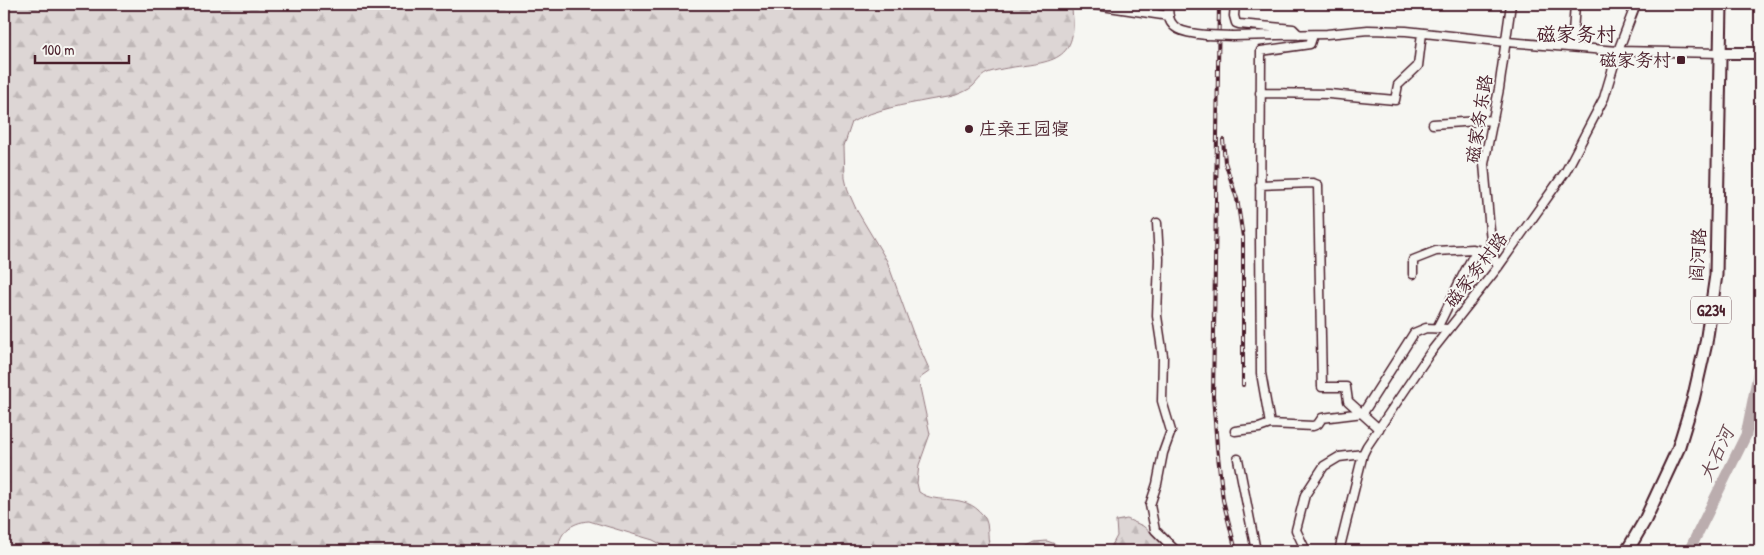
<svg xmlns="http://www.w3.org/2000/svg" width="1764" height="555" font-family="'Patrick Hand','LXGW WenKai TC',sans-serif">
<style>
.forest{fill:url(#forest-firs);stroke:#947a80}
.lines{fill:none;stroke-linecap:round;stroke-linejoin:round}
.stream{stroke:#8e747a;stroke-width:2}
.river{stroke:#bbadae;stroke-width:11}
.minor-casing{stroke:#4a1f2b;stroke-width:11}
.major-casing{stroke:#4a1f2b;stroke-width:14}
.highway-casing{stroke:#4a1f2b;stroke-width:15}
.minor{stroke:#f6f6f2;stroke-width:8}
.major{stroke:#f6f6f2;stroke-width:10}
.highway{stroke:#f6f6f2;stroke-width:11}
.rail-casing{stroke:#4a1f2b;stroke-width:4}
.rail{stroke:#f6f6f2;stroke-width:2;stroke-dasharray:5.5;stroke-linecap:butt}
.minor-bridge-casing{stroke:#4a1f2b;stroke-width:11;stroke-linecap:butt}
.minor-bridge{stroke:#f6f6f2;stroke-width:8}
.poi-dot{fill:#4a1f2b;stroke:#f6f6f2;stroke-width:2}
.labels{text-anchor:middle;stroke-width:4;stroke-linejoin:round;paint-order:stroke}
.shield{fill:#f6f6f2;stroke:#7e6067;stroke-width:1}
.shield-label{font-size:16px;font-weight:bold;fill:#4a1f2b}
.poi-label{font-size:18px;fill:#4a1f2b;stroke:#f6f6f2;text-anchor:end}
.street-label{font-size:18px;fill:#4a1f2b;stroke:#f6f6f2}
.water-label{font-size:19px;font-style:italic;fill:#6c4a52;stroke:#f6f6f2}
.quarter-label{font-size:20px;fill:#4a1f2b;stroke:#f6f6f2}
</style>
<defs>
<pattern id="forest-firs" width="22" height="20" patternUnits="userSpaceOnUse" patternTransform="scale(1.25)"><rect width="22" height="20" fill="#ddd6d5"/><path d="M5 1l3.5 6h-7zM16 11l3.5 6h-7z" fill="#bfb7b7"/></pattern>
</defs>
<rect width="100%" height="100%" fill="#f6f6f2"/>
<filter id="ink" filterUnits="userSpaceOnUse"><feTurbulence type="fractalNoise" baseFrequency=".02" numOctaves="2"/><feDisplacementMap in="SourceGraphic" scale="10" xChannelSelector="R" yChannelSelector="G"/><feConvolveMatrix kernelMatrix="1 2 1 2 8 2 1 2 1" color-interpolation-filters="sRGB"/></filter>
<g filter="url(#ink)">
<path class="forest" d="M4,4H1035L1072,10C1081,74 1033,59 990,72C981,75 979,80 973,86C969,90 961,93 956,95C948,98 938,98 929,100C904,105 875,109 852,122L844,146L845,178L848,191L856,209L887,261L913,333L930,371L920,378L919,383L930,434L919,465L917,483L919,492C938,506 963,491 983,515C992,526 984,541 993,551H674L653,540L589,521C572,522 557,533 559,551H4Z
M1127,519L1143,526L1172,551H1017L1035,542L1047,541L1066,548L1096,550L1111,547L1117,536L1116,521Z"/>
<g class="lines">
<path class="stream" d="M1747,429L1760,433"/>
<path class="river" d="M1689,551L1746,435L1760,365"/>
<defs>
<path id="minor" d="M1089,4L1169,16
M1169,4C1164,31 1185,33 1206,35
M1235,4L1234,16L1236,23L1239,24L1293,29L1299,35
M1233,36L1327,34L1368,30L1406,31L1507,42L1618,51L1720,53
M1572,47L1575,4
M1260,93L1329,94L1395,100L1398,85L1418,66L1422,33
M1433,124L1493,120
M1260,185L1313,183L1318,185L1322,387H1346L1348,401L1379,429
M1157,223L1159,259L1157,316L1163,356L1162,401L1171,431L1163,453L1157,484L1150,505L1155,530L1176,551
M1498,267L1492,253L1484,164L1499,89L1511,4
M1413,274V260L1436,251L1472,249L1492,253
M1437,328C1451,302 1461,275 1477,250
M1270,424L1261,373L1260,235L1261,51L1310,44L1313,35
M1235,431L1259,428L1270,424L1313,426L1318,424L1322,418L1363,413L1414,333L1426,328L1449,329
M1238,459L1256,551
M1306,551L1296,530L1305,495L1324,466L1339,457L1363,454
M1339,551L1363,454L1367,446L1430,353L1498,267L1566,171L1604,98L1618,51L1636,4"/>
<path id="major" d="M1720,53H1760"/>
<path id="highway" d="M1627,551L1645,520L1678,449L1693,400L1706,343L1716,275L1721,4"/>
</defs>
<use href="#minor" class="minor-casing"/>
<use href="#major" class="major-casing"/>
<use href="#highway" class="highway-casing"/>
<use href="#minor" class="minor"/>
<use href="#major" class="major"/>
<use href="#highway" class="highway"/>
<defs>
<path id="rail" d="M1219,4L1213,396L1217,447L1223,500L1236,551
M1223,140L1225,162L1237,199L1243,237V385"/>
</defs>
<use href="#rail" class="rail-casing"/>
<use href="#rail" class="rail"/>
<defs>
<path id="minor-bridge" d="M1206,35L1233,36"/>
</defs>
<use href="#minor-bridge" class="minor-bridge-casing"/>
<use href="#minor-bridge" class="minor-bridge"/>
</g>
</g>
<g class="poi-dot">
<rect x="1676" y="55" width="10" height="10" rx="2.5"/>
<circle cx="969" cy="129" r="5"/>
</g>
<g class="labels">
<rect class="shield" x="1691" y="296.5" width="40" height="27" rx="4"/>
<g class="shield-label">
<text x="1711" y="316">G234</text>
</g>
<g class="poi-label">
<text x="1671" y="66">磁家务村</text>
<text x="979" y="135" text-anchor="start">庄亲王园寝</text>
</g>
<g class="street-label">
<text transform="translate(1479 119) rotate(-81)" y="6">磁家务东路</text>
<text transform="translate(1698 255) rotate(-87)" y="6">阎河路</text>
<text transform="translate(1476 270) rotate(-52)" y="6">磁家务村路</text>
</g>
<g class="water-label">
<text transform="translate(1716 454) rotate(-65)" y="7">大石河</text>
</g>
<g class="quarter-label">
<text x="1576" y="41">磁家务村</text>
</g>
</g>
<rect width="1764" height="555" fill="none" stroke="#f6f6f2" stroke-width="20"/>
<rect x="10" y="10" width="1744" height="535" fill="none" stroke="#4a1f2b" stroke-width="2" filter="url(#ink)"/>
<path d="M35 55v8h94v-8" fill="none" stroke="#4a1f2b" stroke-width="2.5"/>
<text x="42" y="55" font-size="15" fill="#4a1f2b" stroke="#f6f6f2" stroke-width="4" paint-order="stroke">100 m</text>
</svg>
